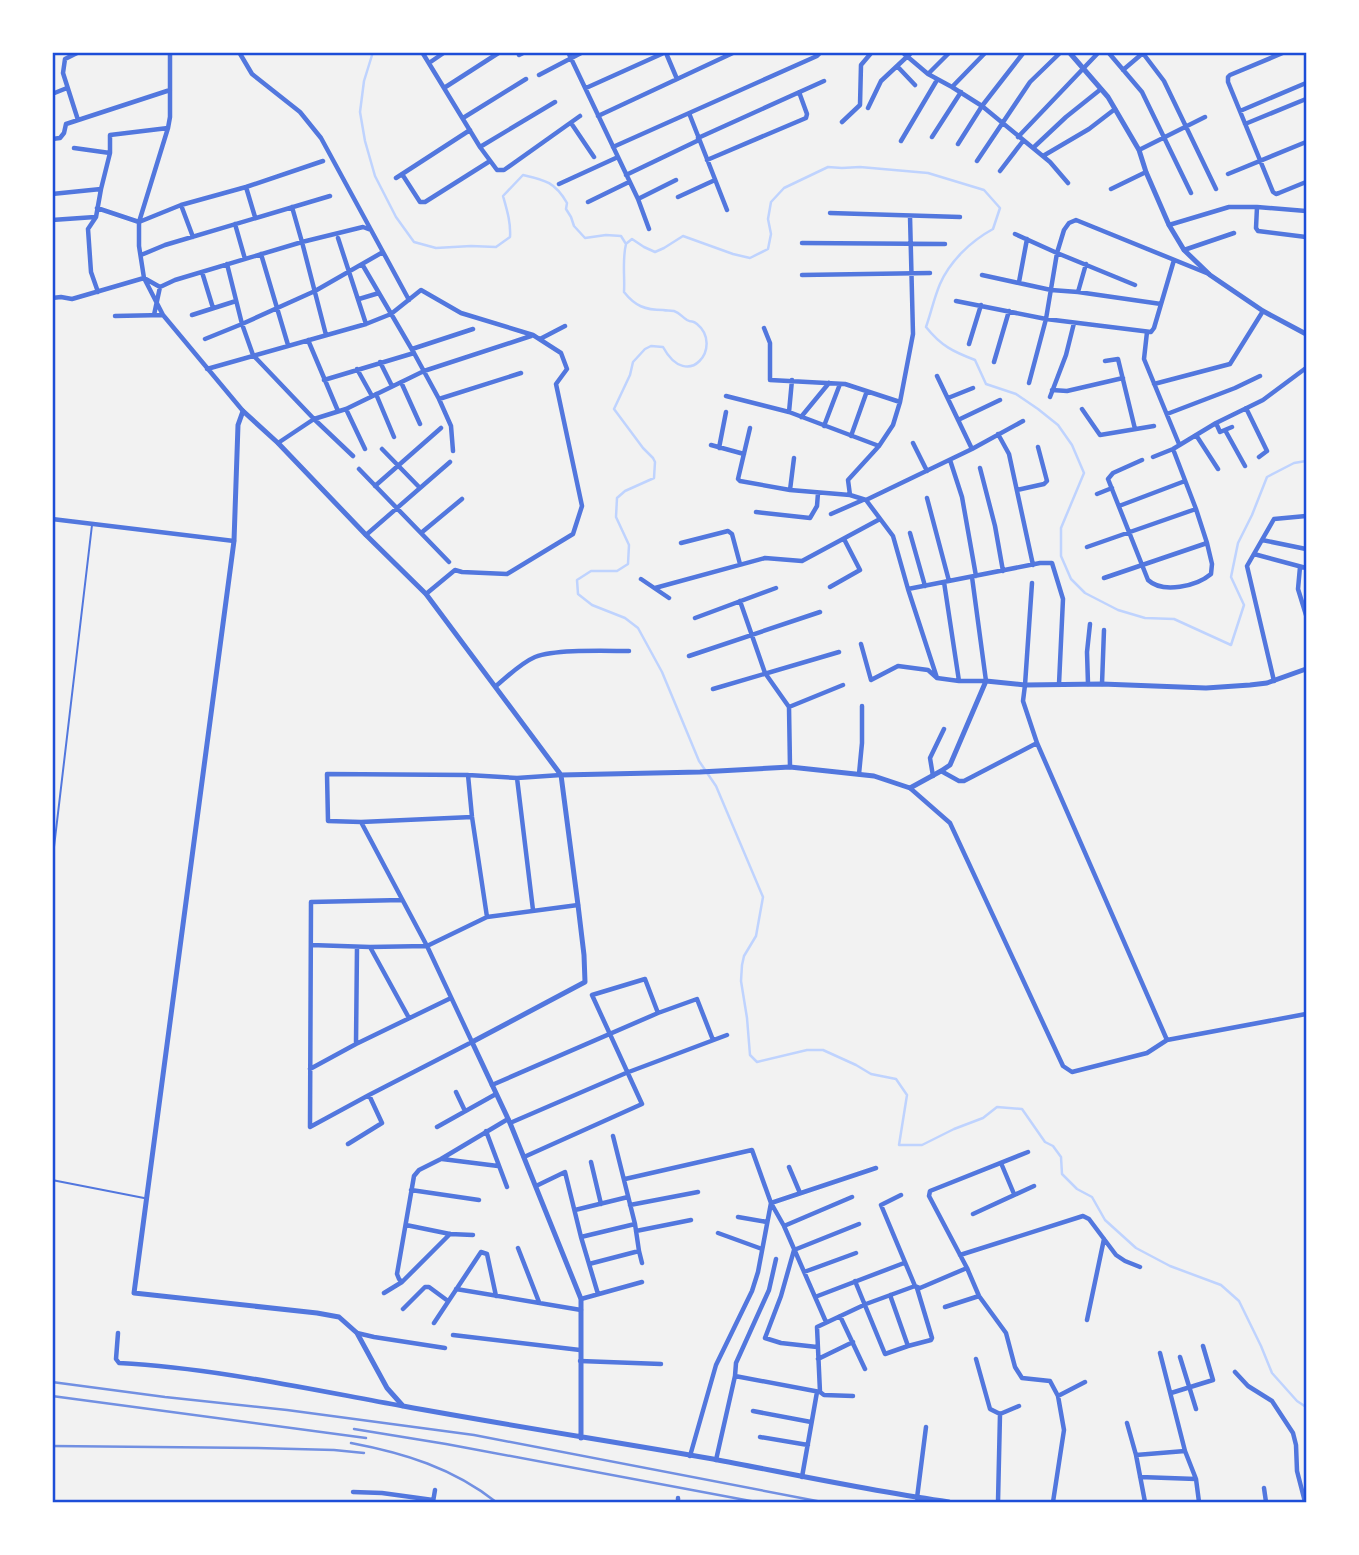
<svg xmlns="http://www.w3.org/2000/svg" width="1359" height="1555" font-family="'Alegreya Sans',sans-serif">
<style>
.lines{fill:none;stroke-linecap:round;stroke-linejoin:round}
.stream{stroke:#bfd3fe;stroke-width:2.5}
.service{stroke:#5277de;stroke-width:2}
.minor{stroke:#5277de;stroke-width:4.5}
.tertiary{stroke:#5277de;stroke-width:5}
.rail{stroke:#7290e2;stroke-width:2.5}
.neatline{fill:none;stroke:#1d4ed8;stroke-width:2.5}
</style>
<rect width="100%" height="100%" fill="#f2f2f2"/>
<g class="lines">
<path class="stream" d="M373,52L364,81L360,112L365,141L375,176L396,217L414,242L436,248L471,246L496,247L510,237C511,223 507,210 503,196L523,175C545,180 555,182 567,203L566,209L571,217L574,226L585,238L606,235L621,236L626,244C622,260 625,276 624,292C635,306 645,310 663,310C668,311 668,310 674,311C680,313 682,317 687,320C693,323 692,320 697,324C724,346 688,393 663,347L651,346L645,349L633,362L630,375L614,409L643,448L653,458L655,462L654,478L625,491L617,498L616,517L629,545L628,564L617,571H591L577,580L578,594L592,605L625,618L638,628L662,672L699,761L716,786L763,897L756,936L744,956L742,965L741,981L747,1018L750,1055L757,1062L807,1050H823L856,1065L871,1074L896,1079L907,1095L899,1145H922L954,1129L983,1118L997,1107L1022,1109L1045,1142L1053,1146L1061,1157L1062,1174L1077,1189L1092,1197L1105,1220L1136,1248L1170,1266L1221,1285L1239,1301L1261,1346L1272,1373L1297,1401L1306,1407
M627,243L632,239L644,247L655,252L664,248L683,236L733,254L750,258L768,249L771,234L768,219L771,202L784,188L828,167L842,168L860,167L928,173L984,190L1000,208L993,229C971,241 950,261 940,284C934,298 931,313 926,327C941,346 954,352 975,360L986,384L1016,394L1038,409L1058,425L1072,445L1084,473L1061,528V556L1071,579L1085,593L1118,610L1145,618L1174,619L1231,645L1244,605L1231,577L1238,543L1252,515L1267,477L1294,463L1306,461"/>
<path class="service" d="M52,864L92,525
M52,1180L144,1198"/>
<path class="minor" d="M172,52L170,54V117L168,128L139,222V246L144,278L163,315L243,411
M239,52L252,74L300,112L321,138L383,252
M422,52L480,147L497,170H504L580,116
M568,52L638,199L649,229
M902,52L928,74L952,87L982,106L1050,162L1068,183
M1108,52L1142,92L1191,193
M1142,52L1164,81L1216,189
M1285,52L1230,75L1228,77V82L1273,192L1276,194L1279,193L1306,182
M666,53L677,79
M519,55L525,52
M429,63L445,52
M897,66L915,85
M1123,70L1143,53
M928,74L950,52
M539,75L583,52
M952,87L986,52
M444,88L500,52
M586,88L666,52
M52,94L67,88
M868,108L881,81L912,52
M1240,111L1306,83
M689,113L727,210
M598,116L735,52
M463,118L526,79
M78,120L63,73L65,59L79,52
M842,122L860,105L861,65L872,52
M571,123L594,157
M1245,124L1306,99
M932,137L961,92
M1018,137L1099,52
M698,138L824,81
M52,139L60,138L64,133L66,124L170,90
M901,141L937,80
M958,144L982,106L1024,52
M480,147L555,102
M613,147L817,56L821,52
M74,148L110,153
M1033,148L1066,117L1101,89
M1139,150L1205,117
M1043,156L1089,129L1115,109
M707,160L806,118L807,114L799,92
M977,161L1030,82L1061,52
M1000,171L1023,141
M402,174L420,202H425L490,161
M1228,174L1306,142
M626,175L699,140
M396,178L470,130
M559,184L618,157
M246,187L255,217
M1111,189L1146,172
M52,194L101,189
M678,197L715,180
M638,199L676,180
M588,202L629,182
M181,205L193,237
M292,207L302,242L326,335
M1257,207L1256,228L1258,231L1306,237
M97,208L139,222L181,205L246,187L323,161
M830,213L960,217
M52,220L95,217
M235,224L245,259
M1169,225L1229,207H1257L1306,211
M1015,234L1057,253L1135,285
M338,238L366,324
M802,243L945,244
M1184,250L1234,233
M261,254L288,345
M141,255L165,245L330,196
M227,264L242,324L253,355L314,419L353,456
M362,264L414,353L439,399L451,426L453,451
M202,272L213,308
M802,275L930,273
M982,275L1051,290L1078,292L1161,304
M1019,282L1027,239
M160,287L175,280L302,242L363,227L371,230
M98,292L91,272L88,229L96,217L101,189L110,153V135L168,128
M1078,292L1086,264
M52,298L61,297L72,299L144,278L160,287
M359,299L379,293
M956,301L1046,319L1151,332L1154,328L1174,260
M154,315L160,287
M192,315L236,301
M115,316L163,315
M764,328L770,343V380L845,384L900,402
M1147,332L1144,359L1179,444
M205,339L242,324L315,291L383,252L409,300
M540,339L565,326
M308,340L338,411
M969,344L981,305
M412,349L473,329
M1105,361L1118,359L1135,429
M380,362L392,386
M994,362L1009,311
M207,369L366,324L391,314L421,290L461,313L533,335L561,353L567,369L556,384L582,506L573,534L507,574L462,572L455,570L426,594
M357,369L372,396
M937,376L972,449
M324,380L414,353
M401,382L420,424
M1029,383L1046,319L1057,253L1064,230L1069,223L1076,220L1209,274
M1154,384L1230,364L1263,311
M1052,390L1067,391L1123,378
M376,394L394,437
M726,396L789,412L879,446
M1050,397L1066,355L1074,323
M948,398L973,388
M439,399L521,373
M1246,408L1267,451L1259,457
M346,409L365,449
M1082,409L1100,435L1154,426
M789,412L792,380
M1167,414L1235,388L1260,376
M801,417L829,383
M958,420L1000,400
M1216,423L1220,432L1232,427
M824,426L840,384
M750,428L738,479L740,481L790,490L850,495L866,500L893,536L908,589L937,678
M1225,430L1245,466
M998,434L1009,454L1033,565
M1196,435L1218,469
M851,436L867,391
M278,443L314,419L346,409L424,371L531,336
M913,443L927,471
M711,445L744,454
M719,448L726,412
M382,449L420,488
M1153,457L1173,449L1216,423L1263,400L1306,368
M950,460L962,497L976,576
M1142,460L1113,473L1108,479L1148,580C1163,594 1197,586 1211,574L1212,564L1207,543
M980,468L995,526L1003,571
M359,469L449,562
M375,486L441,428
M790,490L794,458
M1017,490L1044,484L1047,481L1038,447
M1097,494L1112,488
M850,495L848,480L879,446L893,425L900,402L913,334L910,216
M927,498L949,581
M866,500L972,449L1023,421
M1119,506L1185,481
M756,512L810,518L817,506L818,493
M831,514L863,500
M52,519L234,541
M421,533L462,499
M910,533L925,586
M366,535L450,462
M1262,540L1306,549
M681,543L728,531L732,534L740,564
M1087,547L1196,509
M1254,554L1306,568
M1300,567L1298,589L1306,615
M1104,578L1207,543L1196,509L1173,449
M641,579L669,598
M944,582L959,681
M1032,583L1025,685L1023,701L1037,743L1167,1040L1306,1014
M830,587L860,570L844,539
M655,588L765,558L802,561L880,519
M908,589L1040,563H1052L1063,599L1059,684
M740,601L765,673L789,707L790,767
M695,618L776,588
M861,644L871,680L898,666L928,670L937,678L959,681H986L972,577
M689,656L820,612
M1274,681L1247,566L1274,519L1306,516
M1088,684L1087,652L1090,624
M1102,684L1104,630
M496,686C508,676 521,663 535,657C556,649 605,651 629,651
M713,689L839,652
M789,707L843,685
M941,771L959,781H964L1037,743
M859,774L862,743V706
M468,775L472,817L487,917
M933,776L930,758L944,729
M517,778L533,910
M910,788L950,823L1063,1066L1072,1072L1147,1053L1167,1040
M472,817L361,822L328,821L327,774L468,775L517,778L561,775
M361,822L427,946L472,1042L369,1095L310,1127L311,902L402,900
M311,945L370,947L427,946L487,917L578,905
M370,947L409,1018
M356,1044L357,947
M310,1069L356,1044L451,998
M492,1085L658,1013L697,999L713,1040
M456,1092L465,1111
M510,1123L626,1073L727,1035
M437,1127L496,1094
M486,1131L507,1187
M613,1136L635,1224L639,1251L642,1263
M348,1144L382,1123L369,1095
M1028,1152L930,1191L929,1196L967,1268L979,1296L1006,1333L1015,1367L1022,1378L1050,1381L1058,1396L1064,1430L1053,1502
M524,1157L642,1104L592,995L645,979L658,1013
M442,1159L498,1166
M591,1162L601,1204
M1001,1163L1014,1194
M789,1167L800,1193
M625,1179L752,1150L771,1203L784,1226L826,1322
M536,1186L565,1172L581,1237L598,1294
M411,1190L479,1200
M901,1195L881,1205L915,1286
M630,1205L698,1192
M575,1210L628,1197
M973,1214L1034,1186
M738,1217L767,1222
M406,1225L450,1234L473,1235
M784,1226L852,1197
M636,1231L691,1220
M718,1233L762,1249
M581,1237L635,1224
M518,1248L539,1302
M960,1255L1083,1216L1089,1219L1116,1255L1125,1261L1140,1267
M589,1264L639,1251
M804,1272L856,1253
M855,1281L885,1354L908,1346L890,1295
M402,1282L399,1279L397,1274L414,1176L419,1170L441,1159L508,1119
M456,1289L581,1310
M384,1293L402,1282L450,1234
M815,1297L904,1263
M581,1299L642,1282
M945,1307L979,1296
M403,1309L425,1287H429L448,1301
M840,1316L865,1369
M1087,1320L1104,1239
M434,1323L481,1252L487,1254L496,1296
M118,1333L116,1359L119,1363C214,1368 308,1389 402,1406
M357,1333L374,1337L445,1348
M453,1335L580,1350
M908,1346L931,1340L932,1338L917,1288
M817,1347L781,1343L765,1338L781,1296L794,1250L859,1224
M1160,1353L1185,1451L1196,1479L1199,1502
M1180,1357L1196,1409
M818,1359L853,1342
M976,1359L990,1409L1000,1414L998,1502
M580,1361L661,1364
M1235,1372L1248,1386L1272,1401L1293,1433L1296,1445L1297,1471L1305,1502
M735,1376L820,1392L824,1395L853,1396
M820,1392L817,1327L866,1304L915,1286L920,1288L967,1268
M1171,1393L1213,1380L1203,1346
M1058,1396L1085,1382
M753,1411L811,1422
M1000,1414L1019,1406
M1127,1423L1136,1455L1145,1502
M760,1437L808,1445
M1136,1455L1185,1451
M690,1456L716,1365L752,1291L758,1272L771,1203L876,1168
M716,1460L735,1376L736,1363L769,1290L776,1259
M802,1477L817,1392
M1140,1477L1196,1479
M1264,1488L1266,1502
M353,1492L382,1493L433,1500
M678,1498V1502
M917,1498L926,1427
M433,1502L435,1490"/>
<path class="tertiary" d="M1069,52L1108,97L1139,150L1146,172L1169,225L1184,250L1210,275L1263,311L1306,334
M561,775L700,772L790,767L874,776L910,788L941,771L950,765L986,681L1025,685L1102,684L1206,688L1250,685L1267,683L1306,669
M581,1438V1299L510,1123L472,1042L585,982L584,955L578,905L561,775L426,594L366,535L278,443L243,411L238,425L234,541L134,1293L317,1313L339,1317L357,1333L387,1388L403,1406C506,1425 610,1441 713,1459C792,1474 870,1491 949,1502"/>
<path class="rail" d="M52,1382L165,1397L287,1410L474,1435L822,1502
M52,1396L366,1438
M354,1429L446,1444L756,1502
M351,1443C404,1453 453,1468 496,1502
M52,1446L257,1448L334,1450L364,1453"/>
</g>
<rect width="1359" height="1555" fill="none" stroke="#ffffff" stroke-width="108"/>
<rect x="54" y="54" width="1251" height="1447" class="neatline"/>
</svg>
